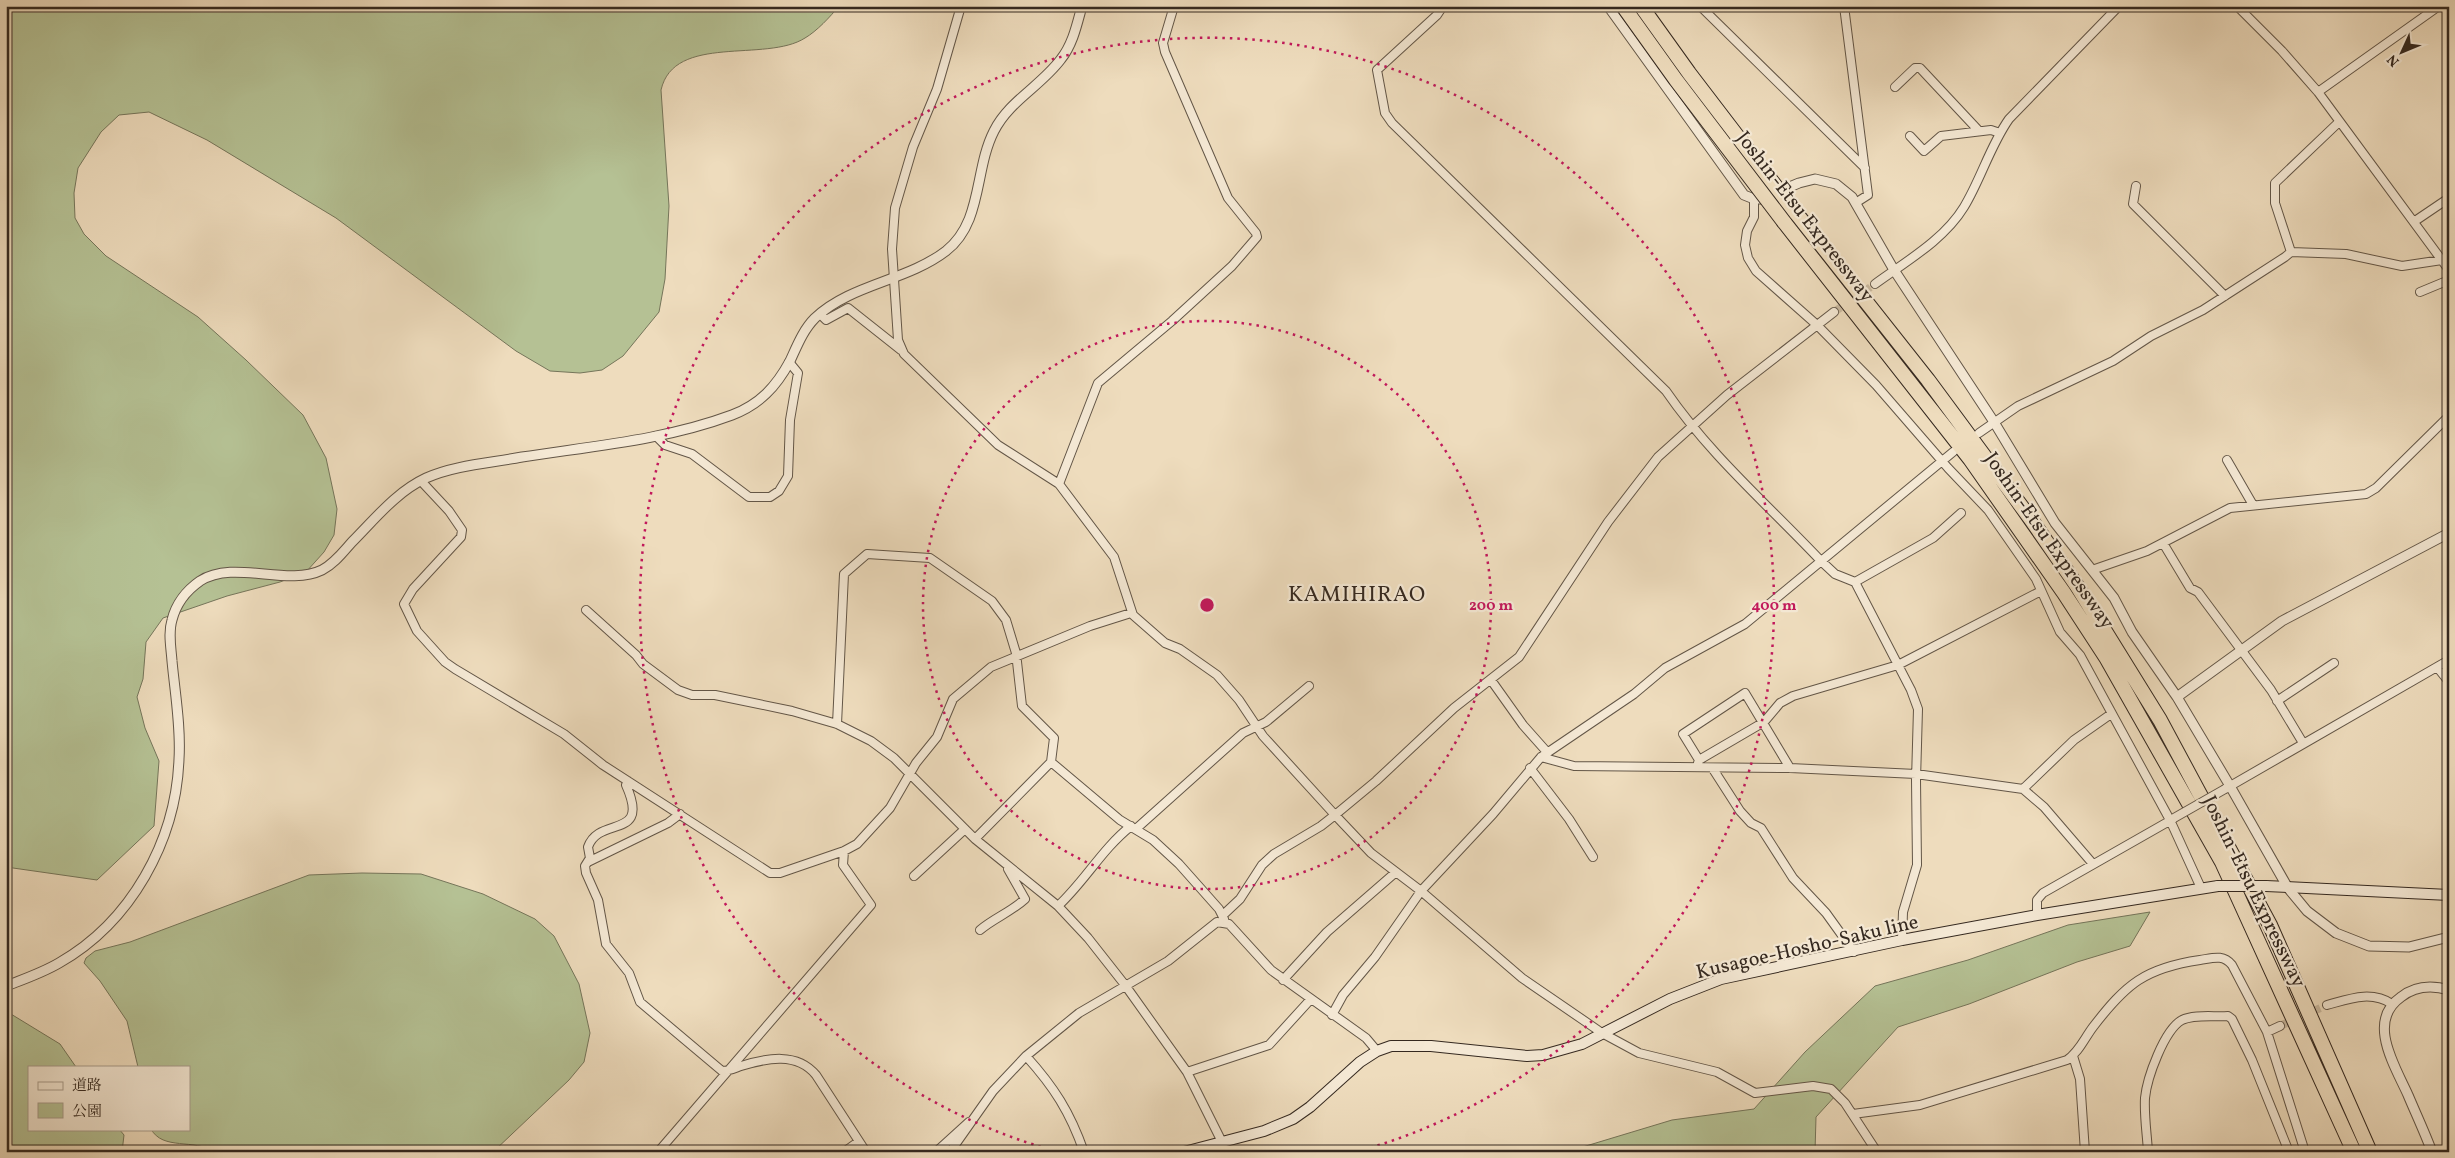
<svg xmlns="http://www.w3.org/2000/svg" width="2455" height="1158" font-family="Vollkorn,'Noto Serif JP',serif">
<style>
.green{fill:#b5c194;stroke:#75755a}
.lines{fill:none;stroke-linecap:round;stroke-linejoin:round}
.minor-tunnel{stroke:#c9b89e;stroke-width:8;stroke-dasharray:8 4;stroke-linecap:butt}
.minor-casing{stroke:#635647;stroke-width:10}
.tertiary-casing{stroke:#635647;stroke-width:11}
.secondary-casing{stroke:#352920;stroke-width:12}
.motorway-casing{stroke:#352920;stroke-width:16}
.minor{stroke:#f4e8d4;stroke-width:8}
.tertiary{stroke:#f4e8d4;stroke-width:9}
.secondary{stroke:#f4e8d4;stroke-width:10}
.motorway{stroke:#eedcbd;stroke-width:14}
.minor-bridge-casing{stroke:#635647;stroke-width:10;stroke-linecap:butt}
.secondary-bridge-casing{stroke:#352920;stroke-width:12;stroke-linecap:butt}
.motorway-bridge-casing{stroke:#352920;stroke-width:16;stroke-linecap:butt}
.minor-bridge{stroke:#f4e8d4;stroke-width:8}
.secondary-bridge{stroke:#f4e8d4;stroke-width:10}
.motorway-bridge{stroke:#eedcbd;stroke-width:14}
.ring{fill:none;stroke:#c2185b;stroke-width:2.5;stroke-dasharray:2.5 5}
.labels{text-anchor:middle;stroke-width:4.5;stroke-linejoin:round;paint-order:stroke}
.street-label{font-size:20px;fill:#352920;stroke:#f4e8d4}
.quarter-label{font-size:22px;letter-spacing:1px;fill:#352920;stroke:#f4e8d4}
.centre{fill:#c2185b;stroke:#f4e8d4;stroke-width:2.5}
.ring-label{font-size:15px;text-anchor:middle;font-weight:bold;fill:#c2185b;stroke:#f4e8d4;stroke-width:4.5;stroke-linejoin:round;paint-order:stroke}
</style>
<rect width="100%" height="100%" fill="#eedcbd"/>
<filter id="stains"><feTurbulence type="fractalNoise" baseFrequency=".004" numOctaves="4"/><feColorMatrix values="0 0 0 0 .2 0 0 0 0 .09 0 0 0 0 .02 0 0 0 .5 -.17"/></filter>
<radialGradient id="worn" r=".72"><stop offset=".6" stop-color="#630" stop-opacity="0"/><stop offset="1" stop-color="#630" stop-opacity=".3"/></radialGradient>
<path class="green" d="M6,6H839C830,17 817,31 805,38C766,63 674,33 661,90L669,206L665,279L659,312L623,356L602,370L580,373L550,371L516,351L336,218L207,140L149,112L119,115L101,132L78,168L74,193L75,218L84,234L106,256L198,317L246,360L303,415L326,458L337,509L334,535L324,552L306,572L280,582L227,596L163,618L146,642L143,679L137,697L145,728L159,761L154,826L97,880L6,867Z
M362,873L421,874L483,894L535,919L554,936L579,984L590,1033L584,1062L569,1080L493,1152H214C194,1138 163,1151 151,1129H189V1067H138L127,1021L100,981L84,963L86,958L95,951L130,942L309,875Z
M2150,912L2130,946L2077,962L1969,1004L1898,1027L1816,1117L1815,1152H1566L1672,1120L1754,1109L1805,1052L1875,986L1968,960L2068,925Z
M6,1011L60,1044L76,1067H29V1129H119L124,1135L122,1152H6Z"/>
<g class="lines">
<path class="minor-tunnel" d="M1834,312L1875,284
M2280,1026L2327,1005"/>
<defs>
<path id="minor" d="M961,6L937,89L913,147L895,208L892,249L898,340L904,354L998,445L1059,484L1114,557L1133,615L1165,643L1180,649L1217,675L1239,700L1263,736L1335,815L1321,826L1274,854L1262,865L1240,899L1223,915
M1443,6L1437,15L1377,70L1385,113L1392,123L1666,391C1710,455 1767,504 1820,560L1835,574L1855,582L1911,690L1918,709L1916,780L1917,865L1903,912L1902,940
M1700,6L1865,168
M1844,6L1868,195L1857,202
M2237,6L2282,51L2318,92L2449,270
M1895,87L1915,68H1920L1979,131
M2318,92L2439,6
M1910,136L1924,151L1941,136L1991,130L2000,133
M2136,186L2133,204L2225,296
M1754,199V217L1747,231L1745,245L1748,258L1756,271L1817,325L1876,385L1948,468L1988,510L2036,579L2060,632L2080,655L2170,820L2201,888
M2415,221L2449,198
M2291,252L2346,254L2402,266L2442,260
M1875,284C1905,262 1944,240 1964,207C1981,179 1990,146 2009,119L2119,6
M2420,292L2449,280
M1834,312L1727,395L1658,457L1608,522L1519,657L1454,708L1376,781L1335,815L1371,853L1421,891L1522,978L1602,1033L1639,1053L1717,1072L1755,1093L1813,1086L1831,1089L1845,1103L1877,1152
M820,314L826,320L848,308L901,350
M1979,433L2018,406L2113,361L2151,336L2203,310L2285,257L2291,252L2275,203V183L2339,122
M656,436L665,445L692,454L749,497H770L779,491L788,476L790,420L798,373L789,362
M2227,460L2253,505
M421,481L449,511L462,530L461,537L413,589L404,604L417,631L445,662L455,669L564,734L603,765L770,873H780L844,851L857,844L890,808L916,763L937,737L953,699L991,667L1090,626L1131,613
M1059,484L1098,383L1172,321L1232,266L1257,237L1256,233L1228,198L1165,52L1163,43L1174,6
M2163,543L2190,588L2198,592L2271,690L2303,743
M2092,570L2147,551L2230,508L2366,494L2376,488L2449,416
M1855,582L1933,538L1961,513
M586,610L636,655L643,664L678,690L692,695H715L792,711L837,724L871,741L894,758L975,839L1058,906L1088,938L1125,985L1187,1072L1222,1142
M2437,667L2449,682
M1491,680L1523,725L1547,752
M2277,701L2334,663
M837,724L844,574L867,554L930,558L992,601L1006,620L1016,653L1022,706L1054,738L1051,762L975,839
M1541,757L1574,766L1790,768L1916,774L2023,789L2044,807L2093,864
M1699,760L1764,722L1780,703L1793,696L1898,665L2041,591
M1051,762L1120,820L1153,840L1179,864L1219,909L1224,919
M1698,763L1699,760L1683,734L1745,693L1790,768
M1530,768L1569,819L1593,857
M1713,769L1740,811L1751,823L1761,828L1793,878L1826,913L1854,952
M628,781L626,785C651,841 599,815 588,847L590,858L585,866L586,873L598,900L606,944L629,973L640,1002L722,1071C729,1071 735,1068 741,1066C767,1058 797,1052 816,1075L866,1152
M2023,789L2074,740L2111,714
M2225,789L2449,660
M1137,828L1243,733L1266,722L1309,686
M588,862L668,823L680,814
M914,876L965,829
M1058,906C1085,881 1102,849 1131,826
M2037,915V900L2043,893L2173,819
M980,930C994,918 1011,912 1025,899L1008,869
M1283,980L1327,932L1396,872
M2327,1005C2349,999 2371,990 2392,1004
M1332,1015L1343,995L1375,957L1421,891L1493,814L1541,757L1634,694L1665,668L1745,624L1953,452
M2267,1032L2280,1026
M1026,1056C1054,1087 1070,1112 1084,1152
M2073,1056L2080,1079L2085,1152
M1187,1072L1269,1045L1310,1000
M1853,1114L1920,1105L2067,1060C2079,1052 2084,1039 2093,1027C2126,984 2145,968 2200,960C2213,958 2223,954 2232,965L2267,1032L2305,1152
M658,1152L871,905L843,865L844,851
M844,1152L858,1142
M936,1152L969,1122
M950,1152L993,1091L1026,1056L1079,1013L1168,961L1217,922L1229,924L1271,970L1366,1038L1377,1051
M2148,1152C2147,1134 2144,1116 2145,1098C2147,1078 2164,1030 2182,1020C2194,1014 2214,1017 2228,1016L2232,1019L2252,1060L2289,1152"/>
<path id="tertiary" d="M1608,6L1744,195L1754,199H1761L1799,183L1815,179L1836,184L1852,197L1894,270L1994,422L2055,523L2114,598L2132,632L2177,697L2230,786L2288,888L2307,911L2336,933L2369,946L2409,947L2449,937
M2177,697L2282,621L2449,533
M6,986C24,979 42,973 59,963C131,922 176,841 179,759C181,727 175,693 172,661C171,647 168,633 172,620C176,604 187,590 200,581C234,559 287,587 322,570C334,564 343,552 352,542C375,519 396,492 426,478C455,465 491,463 522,457C593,446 665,440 732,415C760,404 776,387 790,361C797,346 803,330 815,318C851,284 907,281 946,251C983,222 974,170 994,131C1009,101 1041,86 1061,59C1073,44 1077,24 1082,6
M2432,1152C2425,1133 2416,1114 2408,1095C2395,1066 2366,1021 2401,997C2415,986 2432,985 2449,990"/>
<path id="secondary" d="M2266,886L2449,895
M1184,1152L1264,1131L1293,1119L1310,1107L1360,1062L1377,1051L1391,1046H1431L1527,1056L1543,1055L1582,1044L1670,999L1721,979L1902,940L2037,915L2218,886"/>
<path id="motorway" d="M1796,213L1928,380L2030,518L2077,586L2160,720L2270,925L2370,1152
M1784,222L1970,459L2064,593L2107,659L2222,862L2354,1152"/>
</defs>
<use href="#minor" class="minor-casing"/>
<use href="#tertiary" class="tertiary-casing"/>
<use href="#secondary" class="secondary-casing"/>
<use href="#motorway" class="motorway-casing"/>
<use href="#minor" class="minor"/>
<use href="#tertiary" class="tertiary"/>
<use href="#secondary" class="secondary"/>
<use href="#motorway" class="motorway"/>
<defs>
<path id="minor-bridge" d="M2174,818L2225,789"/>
<path id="secondary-bridge" d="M2218,886H2266"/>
<path id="motorway-bridge" d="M1623,6L1676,80L1784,222
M1641,6L1689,73L1796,213"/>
</defs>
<use href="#minor-bridge" class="minor-bridge-casing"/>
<use href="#secondary-bridge" class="secondary-bridge-casing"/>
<use href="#motorway-bridge" class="motorway-bridge-casing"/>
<use href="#minor-bridge" class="minor-bridge"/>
<use href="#secondary-bridge" class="secondary-bridge"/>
<use href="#motorway-bridge" class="motorway-bridge"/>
</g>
<g class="ring">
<circle cx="1207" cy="605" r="284"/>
<path d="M1055 1151A567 567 0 1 1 1359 1151"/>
</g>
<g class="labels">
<g class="street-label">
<text transform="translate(1806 216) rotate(52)" y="7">Joshin-Etsu Expressway</text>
<text transform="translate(2050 540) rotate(55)" y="7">Joshin-Etsu Expressway</text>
<text transform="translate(2255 891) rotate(64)" y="7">Joshin-Etsu Expressway</text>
<text transform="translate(1807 946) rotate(-13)" y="7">Kusagoe-Hosho-Saku line</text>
</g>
<g class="quarter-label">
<text x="1357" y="601">KAMIHIRAO</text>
</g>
</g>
<circle cx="1207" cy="605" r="8" class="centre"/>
<g class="ring-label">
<text x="1491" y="610">200 m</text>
<text x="1774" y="610">400 m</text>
</g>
<rect width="2455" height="1158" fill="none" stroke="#eedcbd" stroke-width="25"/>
<rect x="8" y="8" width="2440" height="1143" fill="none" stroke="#352920" stroke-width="2.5"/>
<rect x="12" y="12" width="2430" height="1133" fill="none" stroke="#352920"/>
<rect x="28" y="1066" width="162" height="65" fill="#f4e8d4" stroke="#a89c8c"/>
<rect x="38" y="1082" width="25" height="8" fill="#f4e8d4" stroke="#a89c8c"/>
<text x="72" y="1090" font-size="15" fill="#352920">道路</text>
<rect x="38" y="1103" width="25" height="15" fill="#b5c194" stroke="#a89c8c"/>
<text x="72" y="1116" font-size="15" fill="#352920">公園</text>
<g transform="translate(2402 52) rotate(226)" stroke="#f4e8d4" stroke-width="4" paint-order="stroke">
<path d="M0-4L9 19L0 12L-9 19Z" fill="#352920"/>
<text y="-8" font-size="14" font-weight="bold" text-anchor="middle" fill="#352920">N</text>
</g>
<rect width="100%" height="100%" filter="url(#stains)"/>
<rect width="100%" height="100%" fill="url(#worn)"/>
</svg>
